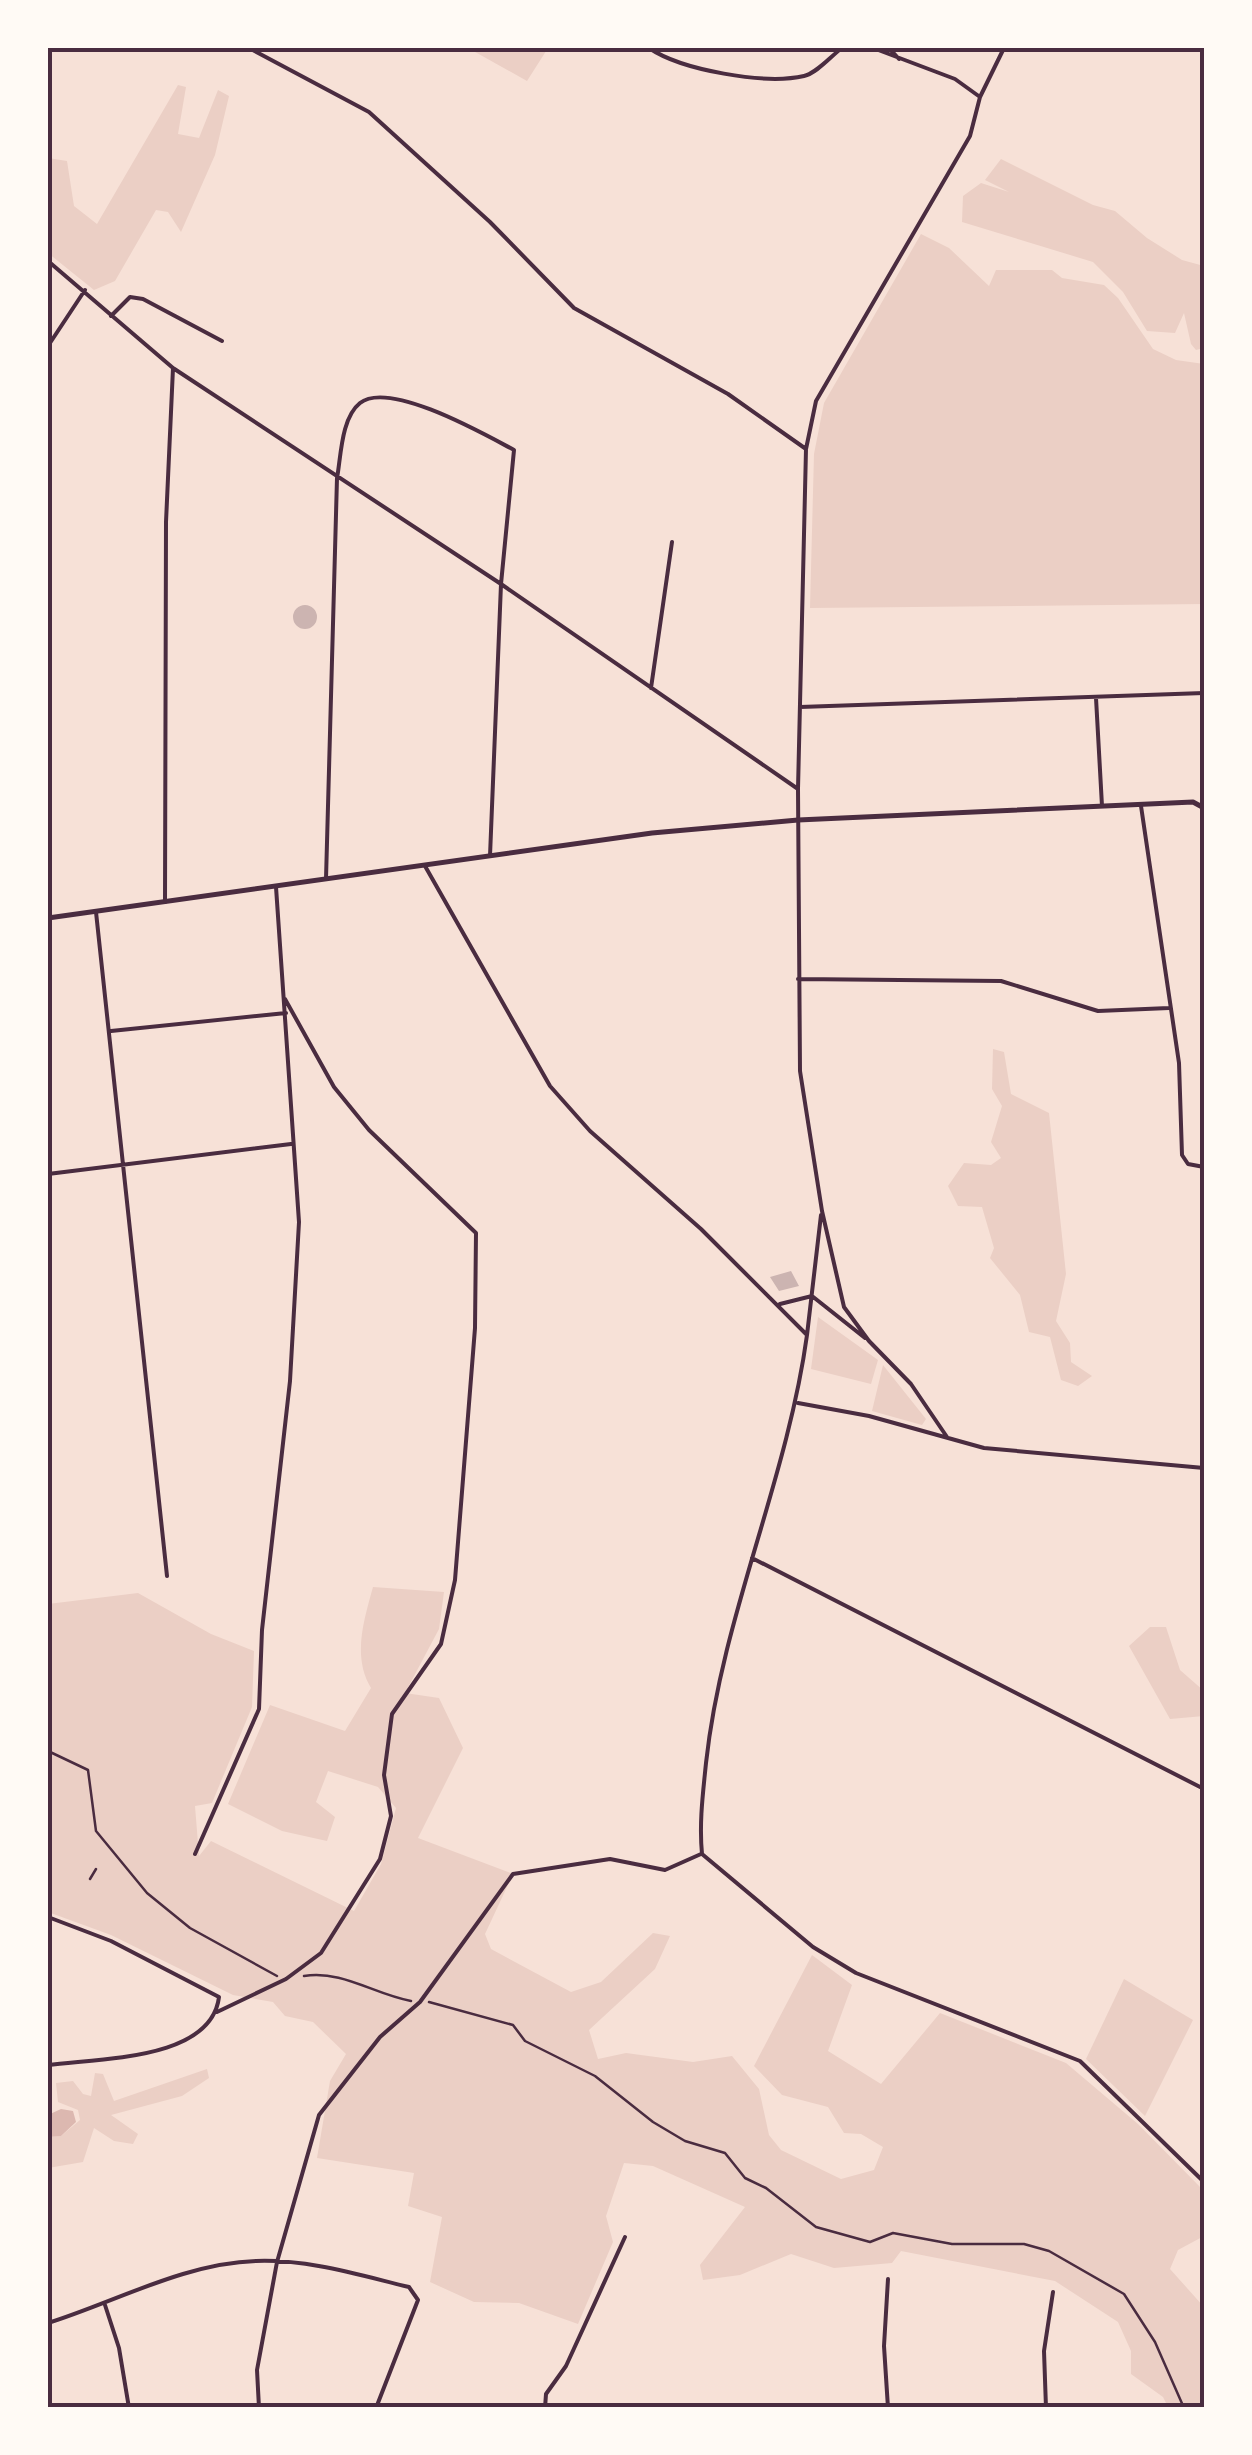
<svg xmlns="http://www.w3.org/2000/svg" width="1252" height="2455" font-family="Lato,sans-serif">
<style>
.green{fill:#ebcfc5}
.water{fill:#dcb8b0}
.building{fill:#ccb4b1}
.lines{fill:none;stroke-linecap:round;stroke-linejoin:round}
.path{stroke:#4a2c40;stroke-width:2.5}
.minor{stroke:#4a2c40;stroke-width:4}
.tertiary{stroke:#4a2c40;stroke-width:5}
.neatline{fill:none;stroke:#4a2c40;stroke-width:4}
</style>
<rect width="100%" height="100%" fill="#f7e1d7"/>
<path class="green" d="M468,48H548L527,81Z
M178,85L186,87L178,134L199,138L218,90L229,96L215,155L181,232L168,212L156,210L115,281L94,290L48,253V158L67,161L74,206L97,224Z
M1001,159L1093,205L1115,211L1147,238L1182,260L1204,266V348L1196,350L1191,344L1184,313L1175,333L1147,331L1123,292L1093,262L962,222L963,196L981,183L1009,192L985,180Z
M921,234L949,248L989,286L996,270H1052L1062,278L1104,285L1118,298L1153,349L1176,360L1204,364V604L810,608L814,454L824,403Z
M993,1049L1004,1052L1011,1094L1049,1113L1066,1274L1056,1321L1070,1343L1071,1362L1092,1376L1078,1386L1061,1380L1050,1337L1029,1332L1020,1295L990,1258L994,1248L982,1207L958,1206L948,1186L964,1163L991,1165L1001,1158L991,1142L1002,1106L992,1089Z
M818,1317L878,1360L871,1384L811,1369Z
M883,1365L926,1419L922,1425L872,1411Z
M373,1587L444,1592L439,1629L405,1693L439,1698L463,1748L418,1838L513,1874L485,1934L491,1949L571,1992L601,1982L653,1933L670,1936L655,1969L589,2030L598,2059L626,2053L693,2062L732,2056L759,2089L769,2135L781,2150L841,2179L874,2170L883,2147L861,2134L844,2133L828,2107L782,2095L754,2066L812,1955L852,1985L828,2051L881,2084L940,2013L1066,2063L1138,2124L1204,2191V2236L1178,2250L1170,2269L1204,2307V2407H1168L1163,2397L1131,2374V2351L1118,2322L1055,2281L901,2251L892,2263L834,2268L791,2254L740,2275L703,2280L700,2265L745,2207L653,2166L624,2163L606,2216L613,2242L578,2324L519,2303L474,2302L430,2282L442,2217L408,2206L414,2173L317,2158L330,2081L346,2054L313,2022L285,2016L273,2002L233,1995L111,1935L48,1912V1604L138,1593L211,1634L254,1651L252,1707L212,1803L195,1806L199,1856L211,1841L354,1911L381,1864L396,1808L378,1787L328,1771L316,1802L335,1817L327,1841L282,1831L228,1804L270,1705L345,1731L371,1688C352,1657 364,1620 373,1587Z
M1150,1627H1166L1180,1670L1204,1691V1716L1170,1719L1129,1646Z
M1124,1979L1193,2020L1145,2116L1086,2059Z
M207,2069L209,2078L182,2096L111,2115L138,2134L133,2144L114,2141L94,2128L83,2162L48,2168V2137L61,2136L80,2120L78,2110L58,2102L56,2083L73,2081L83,2094L91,2096L95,2073L103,2074L114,2101Z"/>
<path class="water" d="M61,2109L73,2111L76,2122L61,2136L48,2137V2115Z"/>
<path class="building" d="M293 617a12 12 0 1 1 24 0a12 12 0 1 1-24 0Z
M791,1271L799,1286L779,1291L770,1277Z"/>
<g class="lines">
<path class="path" d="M48,1751L88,1770L96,1831L147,1893L190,1928L277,1976
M90,1879L96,1869
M304,1976C343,1970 373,1994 411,2001
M429,2002L513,2025L525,2041L595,2076L653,2122L685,2141L725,2153L745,2178L766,2188L816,2227L870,2242L893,2233L952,2244H1024L1049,2251L1124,2294L1155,2342L1184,2408"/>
<path class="minor" d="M249,48L369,112L490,222L574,308L728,394L806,449
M649,48C681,70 765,85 804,76C817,73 831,56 842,48
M873,48L955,79L980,97
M889,48L899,59
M48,261L173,368L501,584L798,789
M111,316L130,297L143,299L222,341
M48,346L85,290
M651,688L672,542
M1096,698L1102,806
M800,707L1204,693
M1141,806L1179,1063L1182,1155L1188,1164L1204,1167
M425,866L550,1086L590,1131L701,1229L807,1335C787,1481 722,1616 706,1763C703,1793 699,1823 702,1854L813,1947L856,1973L1080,2061L1204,2182
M326,879L337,478C341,457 341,418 360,403C389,380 484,434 514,450L501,584L490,856
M165,902L166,522L173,368
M96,912L167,1576
M798,979L1001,981L1098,1011L1169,1008
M111,1031L286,1013
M48,1174L291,1144
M780,1304L812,1296L865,1338
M807,1335L821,1215
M798,1403L869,1416L984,1448L1204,1468
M947,1437L911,1384L869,1341L844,1307L822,1211L800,1071L798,789L806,449L816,401L970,136L980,97L1004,48
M752,1558L1204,1789
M195,1854L259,1709L262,1630L290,1381L299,1222L276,887
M48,1917L111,1941L219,1997C211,2061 98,2058 48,2065
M217,2012L286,1979L321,1953L380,1859L391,1816L384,1775L392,1714L441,1644L455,1580L475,1328L476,1233L369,1130L334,1087L285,999
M888,2279L884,2346L888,2408
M105,2305L119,2348L129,2408
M48,2323C115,2302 185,2263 256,2261C307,2259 359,2275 409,2287L418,2300L376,2408
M259,2408L257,2370L277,2262L319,2115L380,2037L420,2002L513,1874L610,1859L665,1870L701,1854
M545,2408L546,2394L566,2366L625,2237
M1046,2408L1044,2351L1053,2292"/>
<path class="tertiary" d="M48,918L652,833L798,820L1193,802L1204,808"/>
</g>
<rect width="1252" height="2455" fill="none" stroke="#fffaf5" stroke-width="100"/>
<rect x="50" y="50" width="1152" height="2355" class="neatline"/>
</svg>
